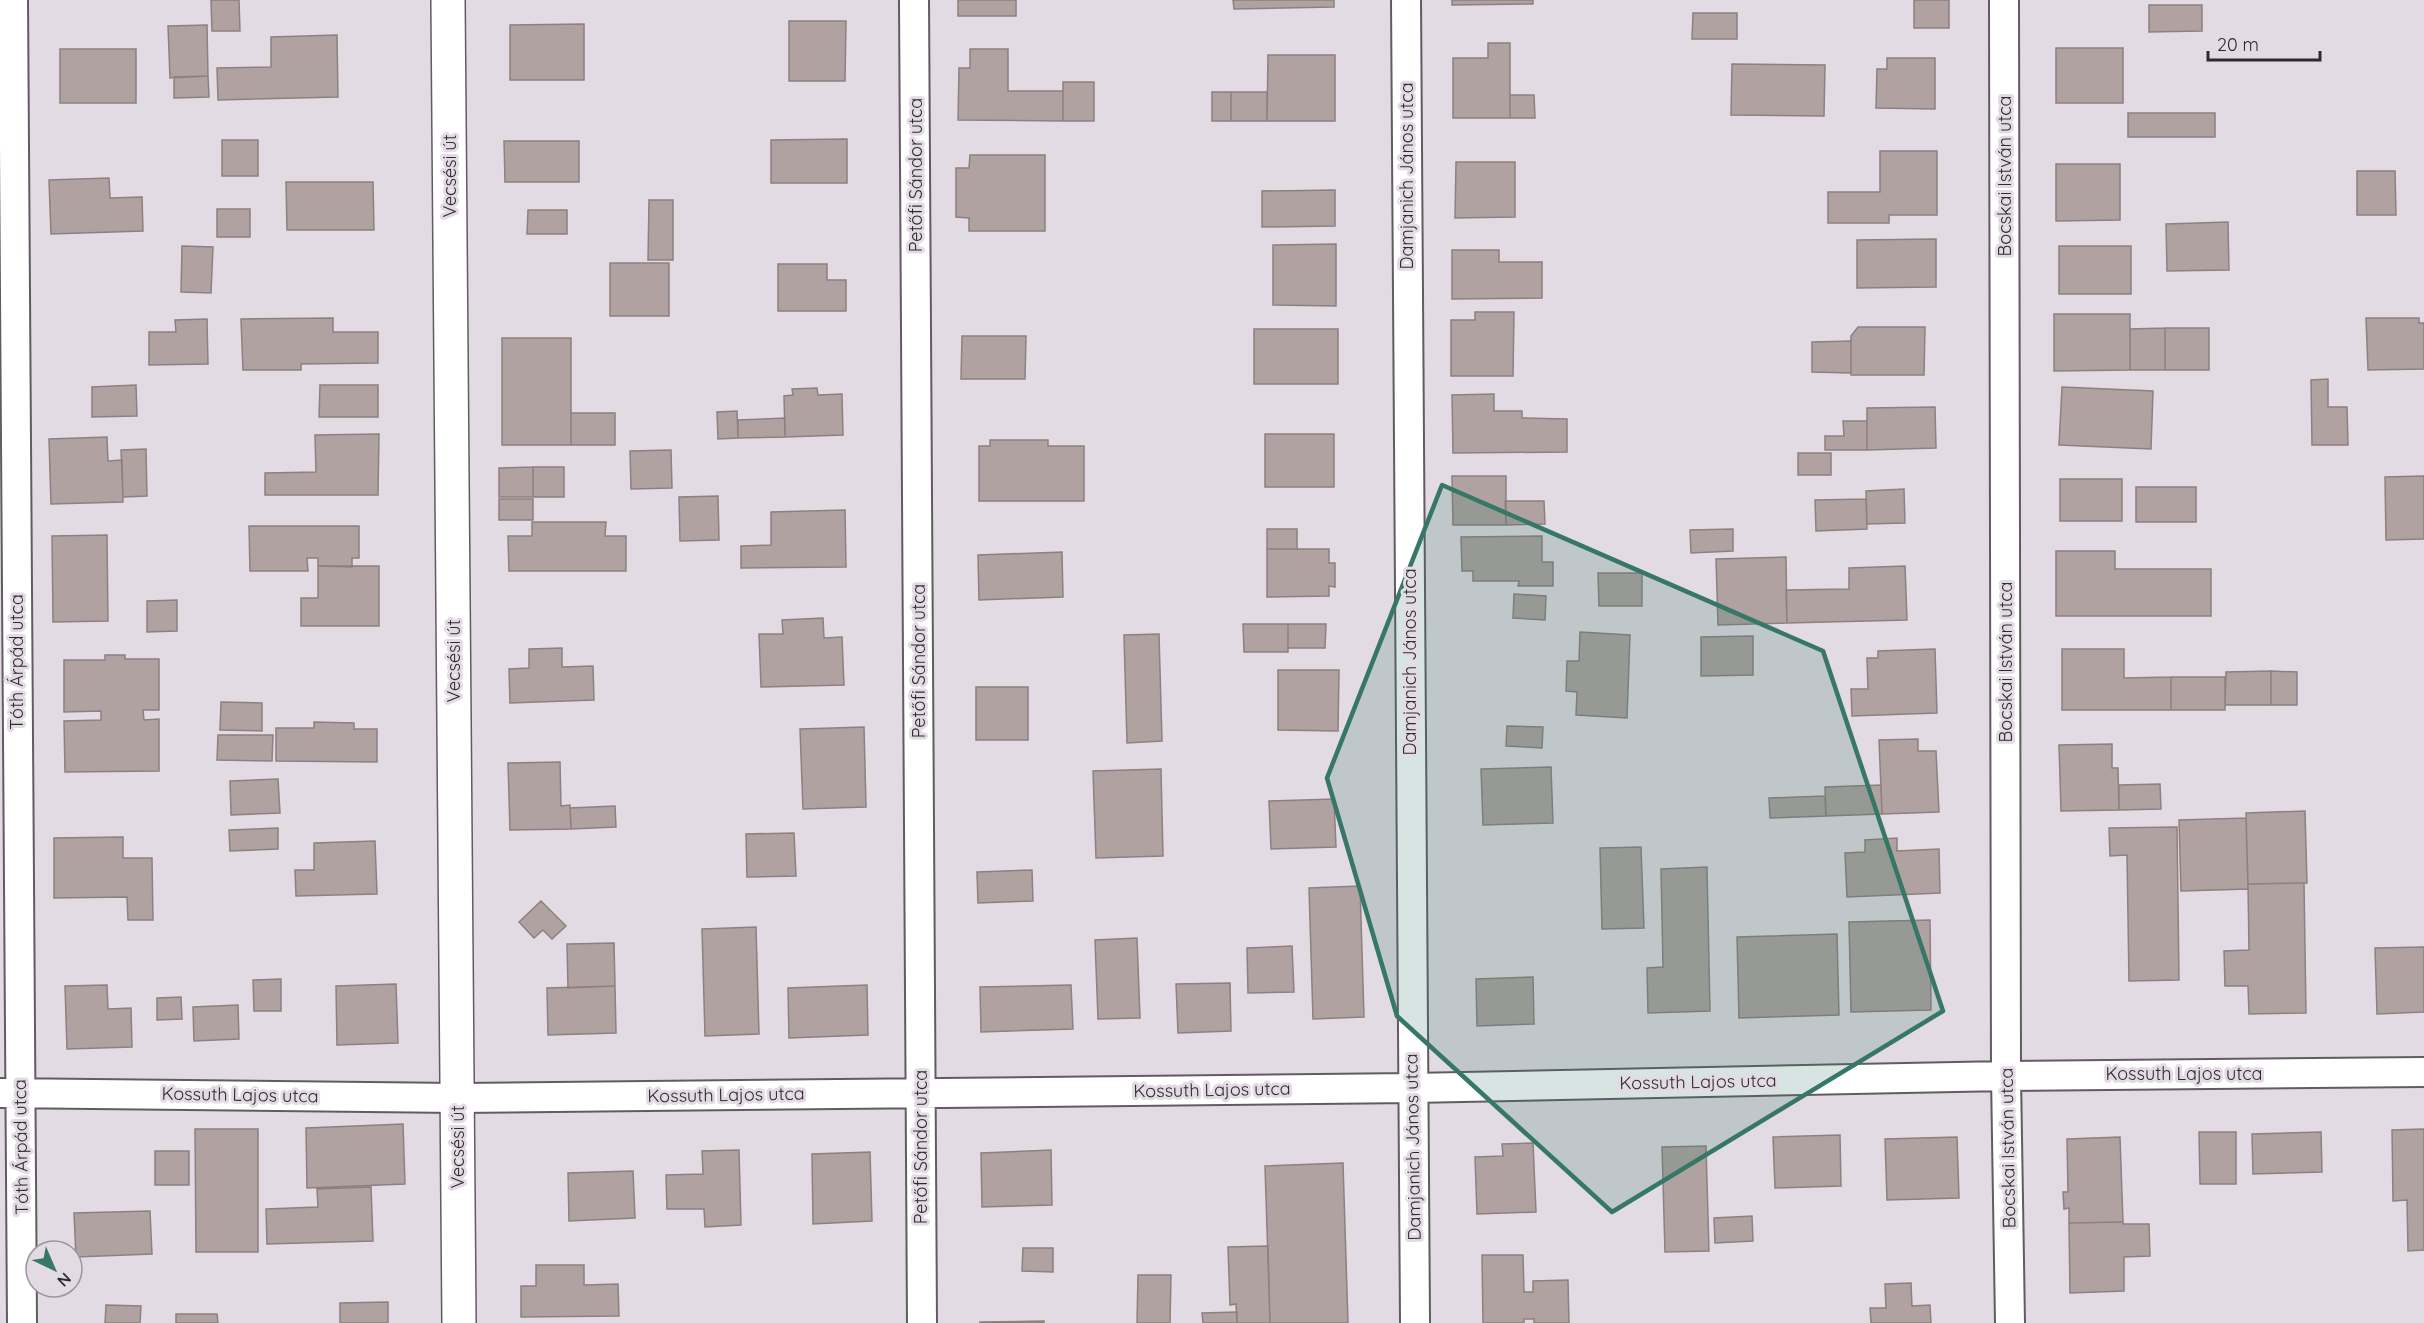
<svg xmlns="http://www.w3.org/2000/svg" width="2424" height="1323" font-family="Quicksand,sans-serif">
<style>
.building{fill:#b0a2a1;stroke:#8d807f;stroke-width:1.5}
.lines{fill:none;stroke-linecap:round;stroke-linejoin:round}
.street-casing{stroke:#625b63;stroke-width:32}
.secondary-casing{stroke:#625b63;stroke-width:36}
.street{stroke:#fff;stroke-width:28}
.secondary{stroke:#fff;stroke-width:33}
.marked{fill:#367768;fill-opacity:0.2;stroke:#367768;stroke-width:4.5;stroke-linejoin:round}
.labels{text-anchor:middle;stroke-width:6;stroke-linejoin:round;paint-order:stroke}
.street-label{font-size:18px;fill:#2e2a2e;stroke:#e3dbe4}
</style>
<rect width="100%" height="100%" fill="#e3dbe4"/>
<path class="building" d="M211,0H239L240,31H212Z
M958,0H1016V16H958Z
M1233,0H1334V7L1234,9Z
M1452,0H1533V4L1452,5Z
M1914,0H1949V28H1914Z
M2149,5H2202V31L2149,32Z
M1693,13H1737V39H1692Z
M789,21H846L845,81H789Z
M584,24V80H510V25Z
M207,25L208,76L170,78L168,26Z
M337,35L338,97L218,100L217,68L271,67V37Z
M1488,43H1510V118H1453V58H1488Z
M2056,48H2123V103H2056Z
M60,49H136V103H60Z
M970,49H1008V91H1063V121L958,120L959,68H970Z
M1268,55H1335V121H1267Z
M1887,58H1935V109L1876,108L1877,69H1887Z
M1732,64L1825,65L1824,116L1731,115Z
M208,76L209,97L174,98V77Z
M1063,82H1094V121H1063Z
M1212,92H1231V121H1212Z
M1231,92H1267V121H1231Z
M1510,95H1534L1535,118H1510Z
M2128,113H2215V137H2128Z
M847,139V183H771V140Z
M222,140H258V176H222Z
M504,141H579V182H505Z
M1880,151H1937V215H1889V223H1828V192H1880Z
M970,155H1045V231H969V218L956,217V168H969Z
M1456,162H1515V217L1455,218Z
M2056,164H2120V220L2056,221Z
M2357,171H2395L2396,215H2357Z
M109,178L110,198L142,197L143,231L51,234L49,180Z
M286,182H373L374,230H287Z
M1335,190V226L1262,227V191Z
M649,200H673V260H648Z
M217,209H250V237H217Z
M528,210H567V234H527Z
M2228,222L2229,270L2167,271L2166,224Z
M1936,239V287L1857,288V240Z
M1336,244V306L1273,305V245Z
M182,246L213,247L211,293L181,292Z
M2059,246H2131V294H2059Z
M1452,250H1499V262H1542V298L1452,299Z
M610,263H669V316H610Z
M778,264H827V280H846V311H778Z
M1475,312H1514L1513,376H1451V320H1475Z
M2054,314H2130V370L2054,371Z
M333,318V332H378V363L301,364V370H243L241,319Z
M2366,318H2419V323H2424V369L2368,370Z
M207,319L208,364L149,365V332H176L175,320Z
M1858,327H1925L1924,375H1851V336Z
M2165,328H2209V370H2165Z
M2165,328V370H2130V329Z
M1254,329H1338V384H1254Z
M962,336H1026L1025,379H961Z
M502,338H571V445H502Z
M1851,341V373L1812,372V342Z
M2328,379V407H2347L2348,445H2312L2311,380Z
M136,385L137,416L92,417V387Z
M320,385H378V417H319Z
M2062,387L2153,391L2151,449L2059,445Z
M817,388L818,395L842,394L843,435L785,437L784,396L793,395L792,389Z
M1494,394V411H1522V418L1567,419V452L1453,453L1452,395Z
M1935,407L1936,448L1867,450V408Z
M737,411L738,438L718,439L717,412Z
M571,413H615V445H571Z
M785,418V437L738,438V420Z
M1843,421H1867V450H1825V436H1844Z
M379,434L378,495H265V473L316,472L315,435Z
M1265,434H1334V487H1265Z
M107,437L108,461L122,460L123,502L51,504L49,439Z
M990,440H1048V446H1084V501H979V446H990Z
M146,449L147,496L123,497L121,450Z
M671,450L672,488L631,489L630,451Z
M1798,453H1831V475H1798Z
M533,467H564V497H533Z
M533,467V497H499V468Z
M1452,476H1506V525H1453Z
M2424,476V539L2386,540L2385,477Z
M2060,479H2122V521H2060Z
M2136,487H2196V522H2136Z
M1904,489L1905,523L1867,524L1866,491Z
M718,496L719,540L680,541L679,497Z
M499,499H533V520H499Z
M1866,499L1867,529L1816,531L1815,500Z
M1505,501H1544L1545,524L1506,525Z
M845,510L846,567L741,568V546L771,545V512Z
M532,522H606L605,536H626V571H509L508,536H532Z
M249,526H359V558H352V567L318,566V558H307L308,571H250Z
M1267,529H1297V549H1267Z
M1733,529V551L1691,553L1690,530Z
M107,535L108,621L53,622L52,536Z
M1542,536V562H1553V586H1518L1519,581H1473V571H1462L1461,537Z
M1267,549H1329V563H1335V587L1329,586V596L1267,597Z
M2056,551H2115V569H2211V616H2056Z
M1062,552L1063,597L979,600L978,555Z
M1786,557L1787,623L1718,625L1716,559Z
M318,566H379V626H301V598H318Z
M1905,566L1907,620L1787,623L1786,590L1849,589V568Z
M1598,573H1642V606H1599Z
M1514,594L1546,596L1545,620L1513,618Z
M177,600V631L147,632V601Z
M823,618L824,638L842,637L844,685L761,687L759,634H783L782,620Z
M1243,624H1288V652H1244Z
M1288,624H1326L1325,648H1288Z
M1580,632L1630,635L1627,718L1576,715L1577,692L1566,691L1567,661H1579Z
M1159,634L1162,741L1127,743L1124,635Z
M1753,636V675L1701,676V637Z
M562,648V667L593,666L594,700L510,703L509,669L529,668V649Z
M1935,649L1937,713L1852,716L1851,689H1868L1867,658H1878V651Z
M2062,649H2124V678L2171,677V710H2062Z
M105,655H125V659H159V710H143L144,720L159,719V771L65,772L64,721L101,720V711L64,712V660H105Z
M1278,670H1339L1338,731L1278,730Z
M2271,671L2297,672V705H2271Z
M2271,671V705H2225L2226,672Z
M2171,677H2225V710H2171Z
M976,687H1028V740H976Z
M221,702L262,703V731L220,730Z
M314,722L354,723V729H377V762L276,761V728H314Z
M1507,726L1543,727L1542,748L1506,746Z
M864,727L866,807L803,809L800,729Z
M218,735H273L272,761L217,760Z
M1918,739V751H1936L1939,812L1882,814L1879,740Z
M2112,744V768H2118L2119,810L2061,811L2059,745Z
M560,762L561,806L570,805L571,829L510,830L508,763Z
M1551,767L1553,823L1483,825L1481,769Z
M1161,769L1163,856L1096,858L1093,771Z
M278,779L280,813L231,815L230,781Z
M2160,784L2161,809L2119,810V785Z
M1881,785L1882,814L1826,816L1825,787Z
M1825,796L1826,816L1770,818L1769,798Z
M1334,799L1336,847L1271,849L1269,801Z
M615,806L616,827L571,829L570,808Z
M2305,811L2307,883L2248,884L2246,813Z
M2246,818L2248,889L2181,891L2179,820Z
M2177,827L2179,980L2129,981L2127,855L2110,856L2109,828Z
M278,828V849L230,851L229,830Z
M794,833L796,876L747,877L746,834Z
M123,837V858H152L153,920H128L127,897L54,898V838Z
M1897,838V851L1939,849L1940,893L1847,897L1845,853L1865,852V840Z
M375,841L377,894L296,896L295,870H314V843Z
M1641,847L1644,928L1602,929L1600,848Z
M1707,867L1710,1011L1648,1013L1647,968L1663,967L1661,869Z
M1032,870L1033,901L978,903L977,872Z
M2304,883L2306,1013L2249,1014L2248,986H2225L2224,951L2249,950L2248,884Z
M1360,886L1364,1017L1313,1019L1309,888Z
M541,901L566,926L552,939L543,930L534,938L519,922Z
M1930,920L1931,1010L1851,1012L1849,922Z
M756,927L759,1034L705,1036L702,929Z
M1837,934L1839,1015L1739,1018L1737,937Z
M1137,938L1140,1018L1098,1019L1095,940Z
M614,943L615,986L568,988L567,944Z
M1292,946L1294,992L1248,993L1247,948Z
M2424,947V1012L2377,1014L2375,948Z
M1533,977L1534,1024L1477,1026L1476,979Z
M281,979V1011H254L253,980Z
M1230,983L1231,1031L1178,1033L1176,984Z
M396,984L398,1043L337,1045L336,986Z
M107,985L108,1009L131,1008L132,1047L67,1049L65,986Z
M867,985L868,1035L789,1038L788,988Z
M1071,985L1073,1029L981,1032L980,987Z
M615,986L616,1033L548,1035L547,988Z
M181,997L182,1019L157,1020V998Z
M238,1005L239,1039L194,1041L193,1007Z
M403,1124L405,1184L307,1188L306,1128Z
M195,1129H258V1252H196Z
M2424,1129V1250L2408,1251L2407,1200L2393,1201L2392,1130Z
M2199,1132H2236V1184H2200Z
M2321,1132L2322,1172L2253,1174L2252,1134Z
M1840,1135L1841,1186L1775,1188L1773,1137Z
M1957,1137L1959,1198L1887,1200L1885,1139Z
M2120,1137L2123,1222L2069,1223V1208L2064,1209L2063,1192H2068L2067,1139Z
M1533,1143L1536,1212L1477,1214L1475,1157L1503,1156L1502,1144Z
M1706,1146L1709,1251L1665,1252L1662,1147Z
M739,1150L741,1225L705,1227L704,1209H667L666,1175L703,1174L702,1151Z
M1051,1150L1052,1205L982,1207L981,1153Z
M155,1151H189V1185H155Z
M870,1152L872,1221L813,1224L812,1154Z
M1343,1163L1348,1323H1270L1265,1166Z
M633,1171L635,1218L569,1221L568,1173Z
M371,1187L373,1241L267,1244L266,1209L318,1207L317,1189Z
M150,1211L152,1254L76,1257L74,1213Z
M1752,1216L1753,1241L1715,1243L1714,1218Z
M2123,1222V1224H2149L2150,1256L2124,1257V1291L2070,1293L2069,1223Z
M1268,1246L1270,1323H1237L1236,1304L1230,1305L1228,1247Z
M1023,1248H1053V1272L1022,1271Z
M1482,1255H1523L1524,1292H1533V1281L1568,1280L1569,1323H1534V1319H1524V1323H1483Z
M536,1265H584V1285L618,1284L619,1316L521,1317V1286H536Z
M1138,1275H1171L1170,1323H1137Z
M1911,1283L1912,1306L1930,1305L1931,1323H1871L1870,1308H1886L1885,1284Z
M388,1302V1323H340V1303Z
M106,1305L141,1306L140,1323H105Z
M1237,1312V1323H1203L1202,1313Z
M176,1314H217L218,1323H176Z
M1044,1321V1323H980V1322Z"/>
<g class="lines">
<defs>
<path id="street" d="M13,0L22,1323
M914,0L922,1323
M1406,0L1415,1323
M2004,0L2006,1076L2010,1323
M0,1093L458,1098L1412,1088L2006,1076L2424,1072"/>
<path id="secondary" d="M448,0L459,1323"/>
</defs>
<use href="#street" class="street-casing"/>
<use href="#secondary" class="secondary-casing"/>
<use href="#street" class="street"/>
<use href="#secondary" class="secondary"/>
</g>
<path class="marked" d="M1442,485L1823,651L1943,1011L1612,1212L1397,1016L1327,778Z"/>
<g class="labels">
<g class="street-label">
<text transform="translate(916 175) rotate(-90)" y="6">Petőfi Sándor utca</text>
<text transform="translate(450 176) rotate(-90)" y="6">Vecsési út</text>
<text transform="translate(1407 176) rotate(-90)" y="6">Damjanich János utca</text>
<text transform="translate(2005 176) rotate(-90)" y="6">Bocskai István utca</text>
<text transform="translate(454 661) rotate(-90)" y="6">Vecsési út</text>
<text transform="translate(919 661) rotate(-90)" y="6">Petőfi Sándor utca</text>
<text transform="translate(17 662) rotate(-90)" y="6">Tóth Árpád utca</text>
<text transform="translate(1410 662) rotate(-90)" y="6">Damjanich János utca</text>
<text transform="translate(2006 662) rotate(-90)" y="6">Bocskai István utca</text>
<text x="2184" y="1080">Kossuth Lajos utca</text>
<text transform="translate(1698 1082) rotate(-1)" y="6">Kossuth Lajos utca</text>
<text transform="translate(1212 1090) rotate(-1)" y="6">Kossuth Lajos utca</text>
<text transform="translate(240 1095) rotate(1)" y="6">Kossuth Lajos utca</text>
<text transform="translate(726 1095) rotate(-1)" y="6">Kossuth Lajos utca</text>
<text transform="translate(21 1147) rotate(-91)" y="6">Tóth Árpád utca</text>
<text transform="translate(458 1147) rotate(-90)" y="6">Vecsési út</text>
<text transform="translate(921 1147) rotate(-90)" y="6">Petőfi Sándor utca</text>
<text transform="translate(1413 1147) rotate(-91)" y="6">Damjanich János utca</text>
<text transform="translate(2008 1148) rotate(-91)" y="6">Bocskai István utca</text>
</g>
</g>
<g transform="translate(54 1269) rotate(136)"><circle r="28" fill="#e3dbe4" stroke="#9b949b" stroke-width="1.5"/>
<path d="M0-4.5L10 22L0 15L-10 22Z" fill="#367768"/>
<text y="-9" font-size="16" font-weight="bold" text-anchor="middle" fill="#2e2a2e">N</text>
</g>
<path d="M2208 51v9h112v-9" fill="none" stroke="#2e2a2e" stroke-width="3"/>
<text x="2217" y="51" font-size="18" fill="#2e2a2e" stroke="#e3dbe4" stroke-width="4.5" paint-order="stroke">20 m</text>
</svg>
